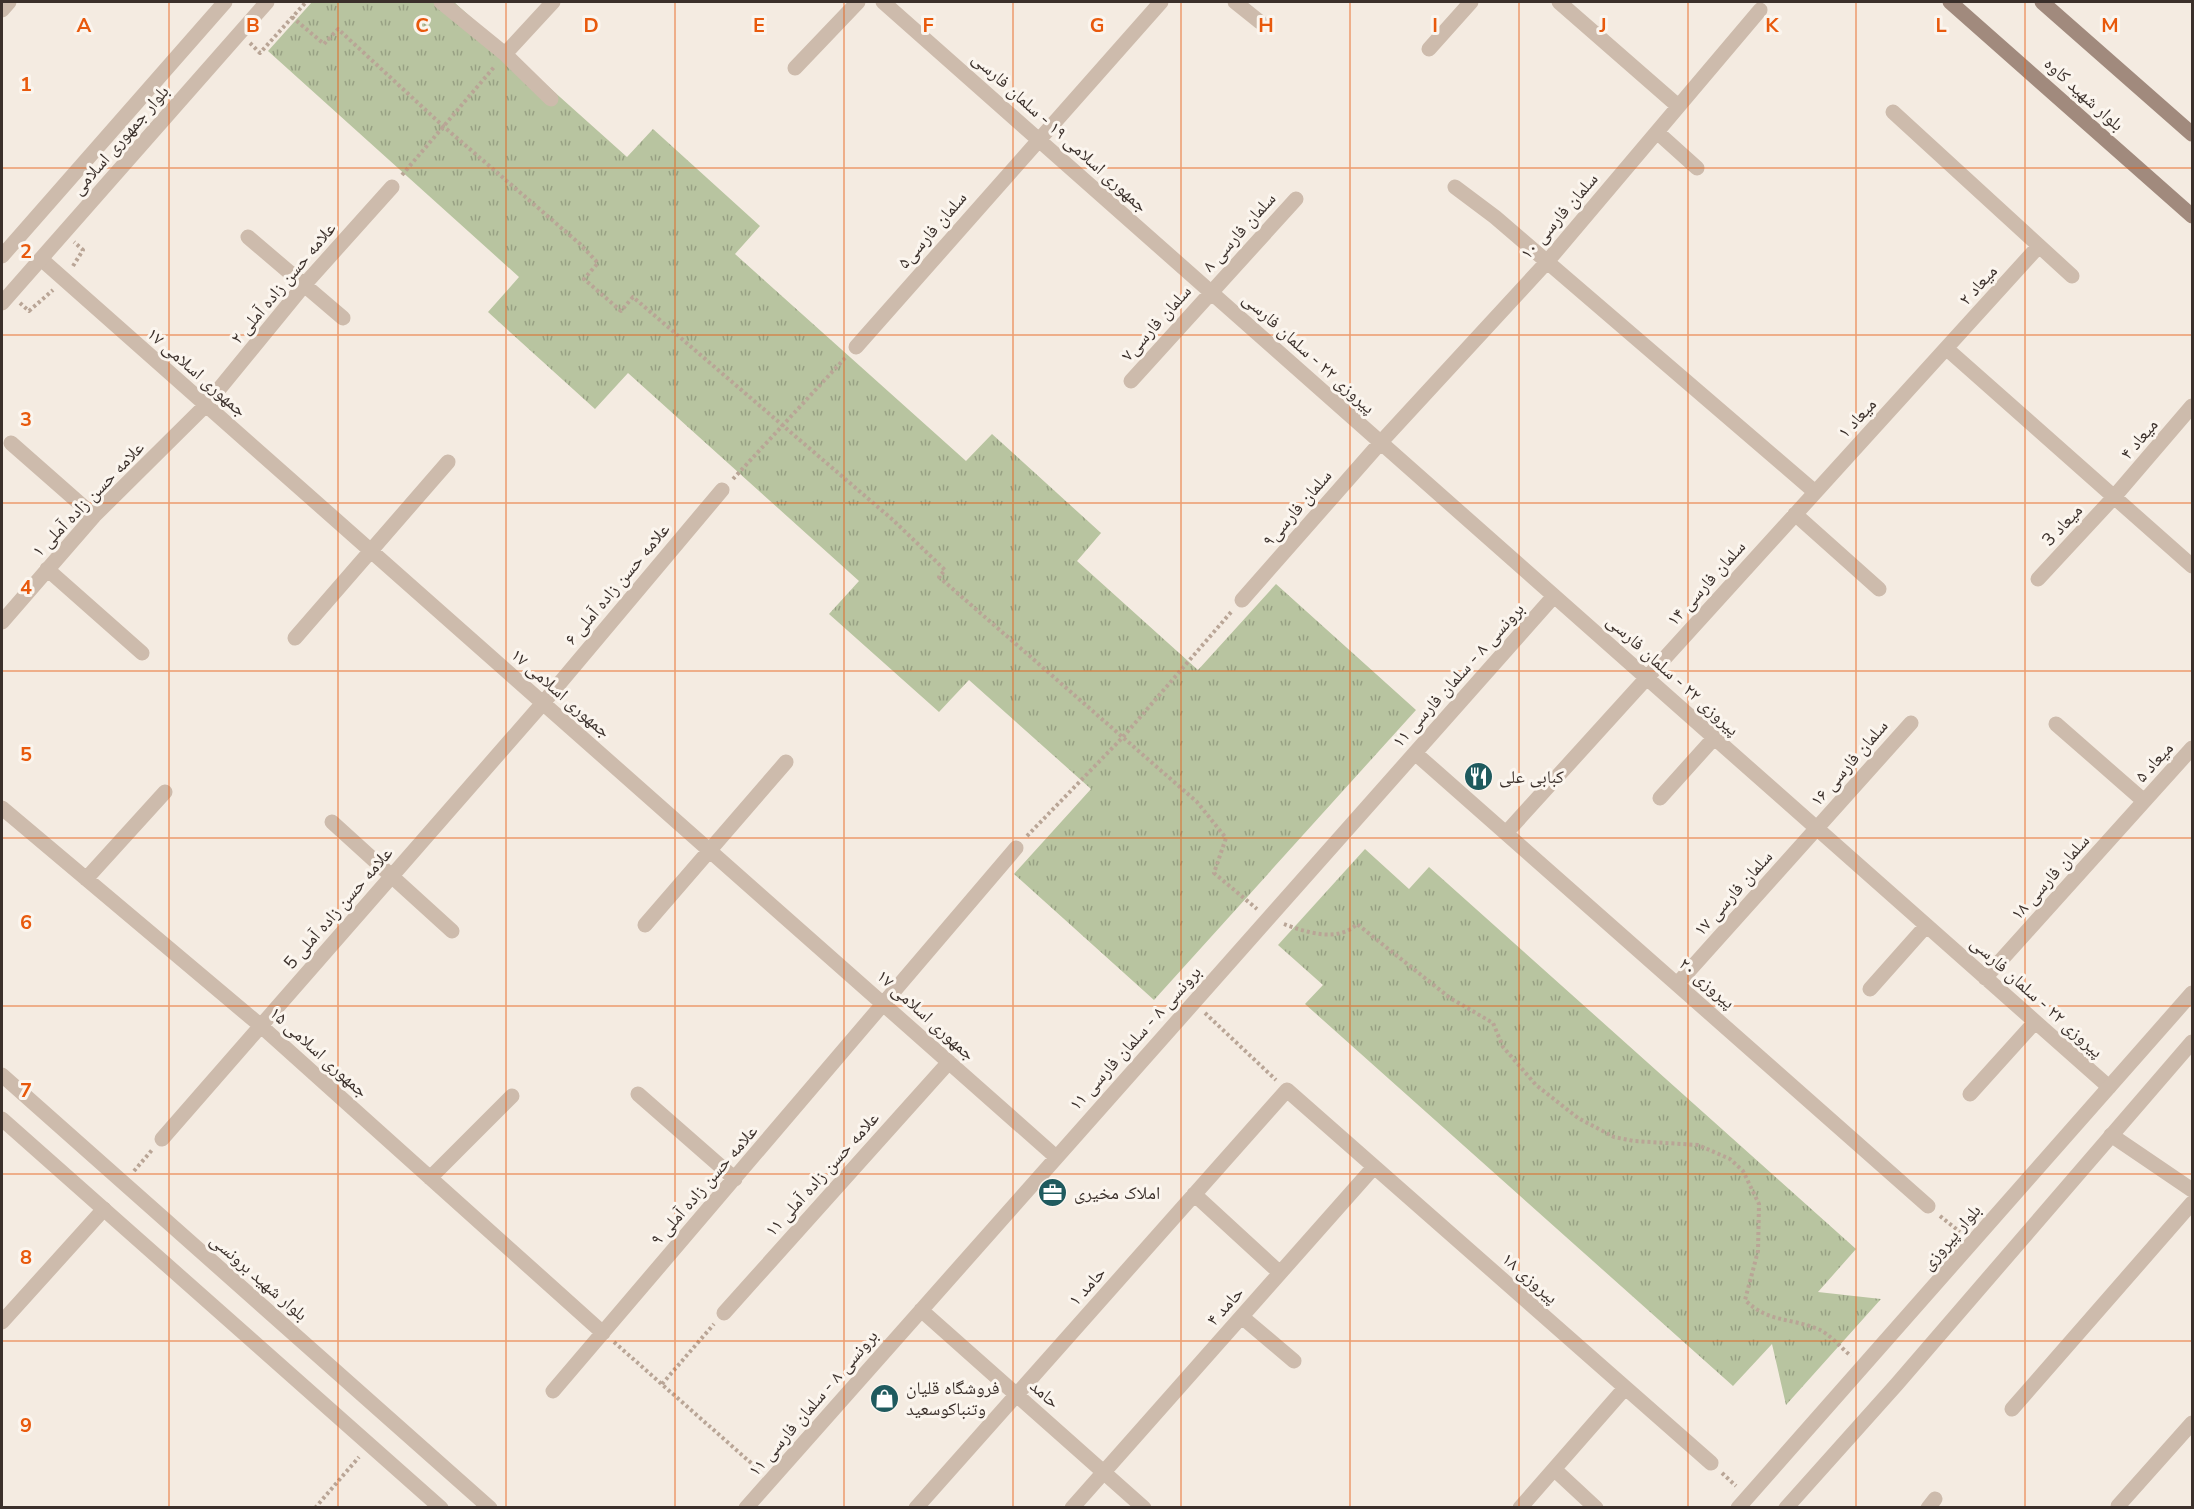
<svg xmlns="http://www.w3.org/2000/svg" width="2194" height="1509" font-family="'Nunito Sans','Noto Naskh Arabic',sans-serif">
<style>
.park{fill:url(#park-tufts)}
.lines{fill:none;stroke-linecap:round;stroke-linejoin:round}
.path{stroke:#b9a596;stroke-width:4;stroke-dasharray:3 3;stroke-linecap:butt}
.minor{stroke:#cdbbac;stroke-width:15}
.tertiary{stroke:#cdbbac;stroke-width:15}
.secondary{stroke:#a18a7d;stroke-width:15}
.grid{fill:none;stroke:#e8590c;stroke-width:1.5;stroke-opacity:0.55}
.labels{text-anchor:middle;stroke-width:6;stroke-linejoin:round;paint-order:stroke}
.street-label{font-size:18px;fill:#3b302b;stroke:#fbf5ee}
.poi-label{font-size:18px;fill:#3b302b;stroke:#fbf5ee;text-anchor:start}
.grid-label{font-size:20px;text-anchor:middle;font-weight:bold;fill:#e8590c;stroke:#fbf5ee;stroke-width:6;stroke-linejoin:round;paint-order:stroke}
</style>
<defs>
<pattern id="park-tufts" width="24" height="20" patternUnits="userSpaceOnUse" patternTransform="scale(1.5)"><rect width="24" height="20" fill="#b8c4a0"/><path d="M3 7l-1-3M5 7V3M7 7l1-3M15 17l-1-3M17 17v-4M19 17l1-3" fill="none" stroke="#97a083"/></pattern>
</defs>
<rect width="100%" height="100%" fill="#f4ebe1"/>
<path class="park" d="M312,2H454L627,157L653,129L760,226L735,254L966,461L992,434L1101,533L1077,561L1198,670L1276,584L1416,710L1154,1000L1014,874L1091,789L969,680L939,712L829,614L859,581L628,373L595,409L488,312L519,277L268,51Z
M1365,849L1409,889L1429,867L1856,1249L1818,1292L1881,1299L1786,1405L1772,1344L1733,1386L1305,1004L1323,985L1278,945Z"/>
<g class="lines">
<path class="path" d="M292,17L324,44L338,29L443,126L580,244L598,263L584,279L621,311L633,297L893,520L945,570L939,577L1197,802L1226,838L1214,873L1257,909
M250,43L260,53L306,2
M402,175L495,66
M73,266L83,250L74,242
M20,303L29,311L53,290
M733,479L846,357
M1027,836L1123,737L1232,611
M1284,924C1305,932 1338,943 1357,924L1450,998L1493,1023L1503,1047L1536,1085L1578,1118L1614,1137L1634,1141L1698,1145L1730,1159L1743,1171L1759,1204L1758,1251L1745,1300C1769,1323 1788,1317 1818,1329C1830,1334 1841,1348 1851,1356
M1205,1013L1276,1080
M134,1171L152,1150
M1940,1216L1960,1232
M614,1342L759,1470
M662,1384L714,1324
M1722,1473L1736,1486
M315,1508L359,1457"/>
<path class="minor" d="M441,2L505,54L551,99
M883,2L2109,1087
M1235,2L1260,22
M1559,2L1678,106
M2,10L9,2
M1429,49L1471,2
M505,54L553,2
M795,68L858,2
M1893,112L2072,276
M1657,132L1697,168
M1455,187L1495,217L1815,492
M248,237L343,318
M41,259L1056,1157
M856,347L1161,2
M1947,349L2192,566
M1131,381L1296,199
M11,443L94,516
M1795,514L1879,589
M47,569L142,653
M2038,579L2114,497L2192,406
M1242,600L1381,442L1546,263L1760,10
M2,622L94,516L206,405L305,284L392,187
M295,638L448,462
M2056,724L2144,801
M1415,753L1928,1206
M1660,798L1714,738
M2,808L261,1026L603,1333
M332,822L452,931
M1506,833L2038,247
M86,879L165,792
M645,925L786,762
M1985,978L2192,748
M1678,983L1911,723
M1870,989L1926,926
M638,1094L735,1179
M1970,1094L2035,1022
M2111,1135L2192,1190
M162,1139L543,703L722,490
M430,1178L512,1096
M1194,1194L1280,1273
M921,1310L1144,1508
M724,1313L949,1062
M1242,1317L1294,1361
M2,1322L104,1209
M553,1391L1016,848
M2012,1409L2192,1203
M1554,1469L1596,1508
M2118,1506L2192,1423
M746,1508L1554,596
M916,1508L1287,1090L1711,1463
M1072,1508L1374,1167
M1520,1508L1625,1388
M1928,1508L1935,1499"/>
<path class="tertiary" d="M2,256L225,2
M2,303L267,2
M2,1075L490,1508
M2,1119L441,1508
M1738,1508L2192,993
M1786,1508L1897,1384L2192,1042"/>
<path class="secondary" d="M1950,2L2192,216
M2042,2L2192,134"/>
</g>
<path class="grid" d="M169,2V1508M338,2V1508M506,2V1508M675,2V1508M844,2V1508M1013,2V1508M1181,2V1508M1350,2V1508M1519,2V1508M1688,2V1508M1856,2V1508M2025,2V1508M2,168H2192M2,335H2192M2,503H2192M2,671H2192M2,838H2192M2,1006H2192M2,1174H2192M2,1341H2192"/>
<defs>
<symbol id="restaurant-disc" viewBox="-11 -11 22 22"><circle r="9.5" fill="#1f5a5e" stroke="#fbf5ee"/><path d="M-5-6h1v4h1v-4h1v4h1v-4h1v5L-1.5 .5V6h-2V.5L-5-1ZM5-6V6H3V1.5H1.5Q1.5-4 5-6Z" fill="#fff"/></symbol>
<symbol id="office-disc" viewBox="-11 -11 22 22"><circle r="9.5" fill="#1f5a5e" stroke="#fbf5ee"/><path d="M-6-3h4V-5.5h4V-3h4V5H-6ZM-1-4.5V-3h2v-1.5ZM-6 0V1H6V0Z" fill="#fff"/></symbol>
<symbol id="shop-disc" viewBox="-11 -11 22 22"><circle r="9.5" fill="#1f5a5e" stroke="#fbf5ee"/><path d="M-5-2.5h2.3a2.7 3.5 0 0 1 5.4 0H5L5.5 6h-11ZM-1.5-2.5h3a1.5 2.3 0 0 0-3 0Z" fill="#fff"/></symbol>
</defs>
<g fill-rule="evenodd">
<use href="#restaurant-disc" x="1462" y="760" width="33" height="33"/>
<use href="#office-disc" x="1036" y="1176" width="33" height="33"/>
<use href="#shop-disc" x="868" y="1382" width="33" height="33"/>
</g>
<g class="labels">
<g class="street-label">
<text transform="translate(2084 94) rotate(42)" y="6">بلوار شهید کاوه</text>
<text transform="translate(1060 132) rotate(42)" y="6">جمهوری اسلامی ۱۹ - سلمان فارسی</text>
<text transform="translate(120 140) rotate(-49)" y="6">بلوار جمهوری اسلامی</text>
<text transform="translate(1559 216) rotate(-49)" y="6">سلمان فارسی ۱۰</text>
<text transform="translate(932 230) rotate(-49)" y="6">سلمان فارسی۵</text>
<text transform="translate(1239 232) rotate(-48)" y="6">سلمان فارسی ۸</text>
<text transform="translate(283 283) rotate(-50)" y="6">علامه حسن زاده آملی ۲</text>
<text transform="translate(1978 285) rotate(-48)" y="6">میعاد ۲</text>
<text transform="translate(1156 323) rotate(-48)" y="6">سلمان فارسی۷</text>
<text transform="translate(1309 353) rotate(42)" y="6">پیروزی ۲۲ - سلمان فارسی</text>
<text transform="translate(197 372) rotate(41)" y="6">جمهوری اسلامی ۱۷</text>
<text transform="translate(1857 418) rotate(-47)" y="6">میعاد ۱</text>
<text transform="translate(2139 439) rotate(-50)" y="6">میعاد ۴</text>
<text transform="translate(88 499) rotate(-46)" y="6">علامه حسن زاده آملی ۱</text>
<text transform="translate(1297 508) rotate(-49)" y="6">سلمان فارسی۹</text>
<text transform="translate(2062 525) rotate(-47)" y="6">میعاد 3</text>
<text transform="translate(1706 583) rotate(-48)" y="6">سلمان فارسی ۱۴</text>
<text transform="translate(617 584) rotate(-50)" y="6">علامه حسن زاده آملی ۶</text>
<text transform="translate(1458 675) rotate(-48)" y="6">برونسی ۸ - سلمان فارسی ۱۱</text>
<text transform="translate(1673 675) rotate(42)" y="6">پیروزی ۲۲ - سلمان فارسی</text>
<text transform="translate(561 693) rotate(41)" y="6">جمهوری اسلامی ۱۷</text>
<text transform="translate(2154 762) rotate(-48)" y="6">میعاد ۵</text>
<text transform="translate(1849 763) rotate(-49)" y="6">سلمان فارسی ۱۶</text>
<text transform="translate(2050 877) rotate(-48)" y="6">سلمان فارسی ۱۸</text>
<text transform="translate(1733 893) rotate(-48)" y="6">سلمان فارسی ۱۷</text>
<text transform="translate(338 908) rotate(-49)" y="6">علامه حسن زاده آملی 5</text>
<text transform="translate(1707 983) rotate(41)" y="6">پیروزی ۲۰</text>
<text transform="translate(2037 997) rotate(42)" y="6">پیروزی ۲۲ - سلمان فارسی</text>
<text transform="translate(926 1015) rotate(42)" y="6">جمهوری اسلامی ۱۷</text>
<text transform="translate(1135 1038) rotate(-48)" y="6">برونسی ۸ - سلمان فارسی ۱۱</text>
<text transform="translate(319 1052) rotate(42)" y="6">جمهوری اسلامی ۱۵</text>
<text transform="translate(822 1174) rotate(-48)" y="6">علامه حسن زاده آملی ۱۱</text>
<text transform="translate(704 1185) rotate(-49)" y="6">علامه حسن زاده آملی ۹</text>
<text transform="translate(1951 1237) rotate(-49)" y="6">بلوار پیروزی</text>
<text transform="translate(259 1277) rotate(41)" y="6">بلوار شهید برونسی</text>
<text transform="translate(1530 1278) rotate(41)" y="6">پیروزی ۱۸</text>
<text transform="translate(1087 1286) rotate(-48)" y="6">حامد ۱</text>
<text transform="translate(1225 1306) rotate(-48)" y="6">حامد ۴</text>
<text transform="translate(1045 1394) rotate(41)" y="6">حامد</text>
<text transform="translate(813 1403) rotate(-49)" y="6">برونسی ۸ - سلمان فارسی ۱۱</text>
</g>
<g class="poi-label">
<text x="1499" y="783">کبابی علی</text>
<text x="1074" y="1199">املاک مخیری</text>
<text x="906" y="1394">فروشگاه قلیان<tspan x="906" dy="21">وتنباکوسعید</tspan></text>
</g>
</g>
<g class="grid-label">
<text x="84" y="32">A</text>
<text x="253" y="32">B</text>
<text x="422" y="32">C</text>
<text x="591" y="32">D</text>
<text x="759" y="32">E</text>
<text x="928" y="32">F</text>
<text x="1097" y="32">G</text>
<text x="1266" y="32">H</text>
<text x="1435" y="32">I</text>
<text x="1603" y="32">J</text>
<text x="1772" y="32">K</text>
<text x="1941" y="32">L</text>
<text x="2110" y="32">M</text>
<text x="26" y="91">1</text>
<text x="26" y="258">2</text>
<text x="26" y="426">3</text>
<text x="26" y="594">4</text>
<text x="26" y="761">5</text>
<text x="26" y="929">6</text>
<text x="26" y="1097">7</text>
<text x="26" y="1264">8</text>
<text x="26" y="1432">9</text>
</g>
<rect width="2194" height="1509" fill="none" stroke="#3b302b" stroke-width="6"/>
</svg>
